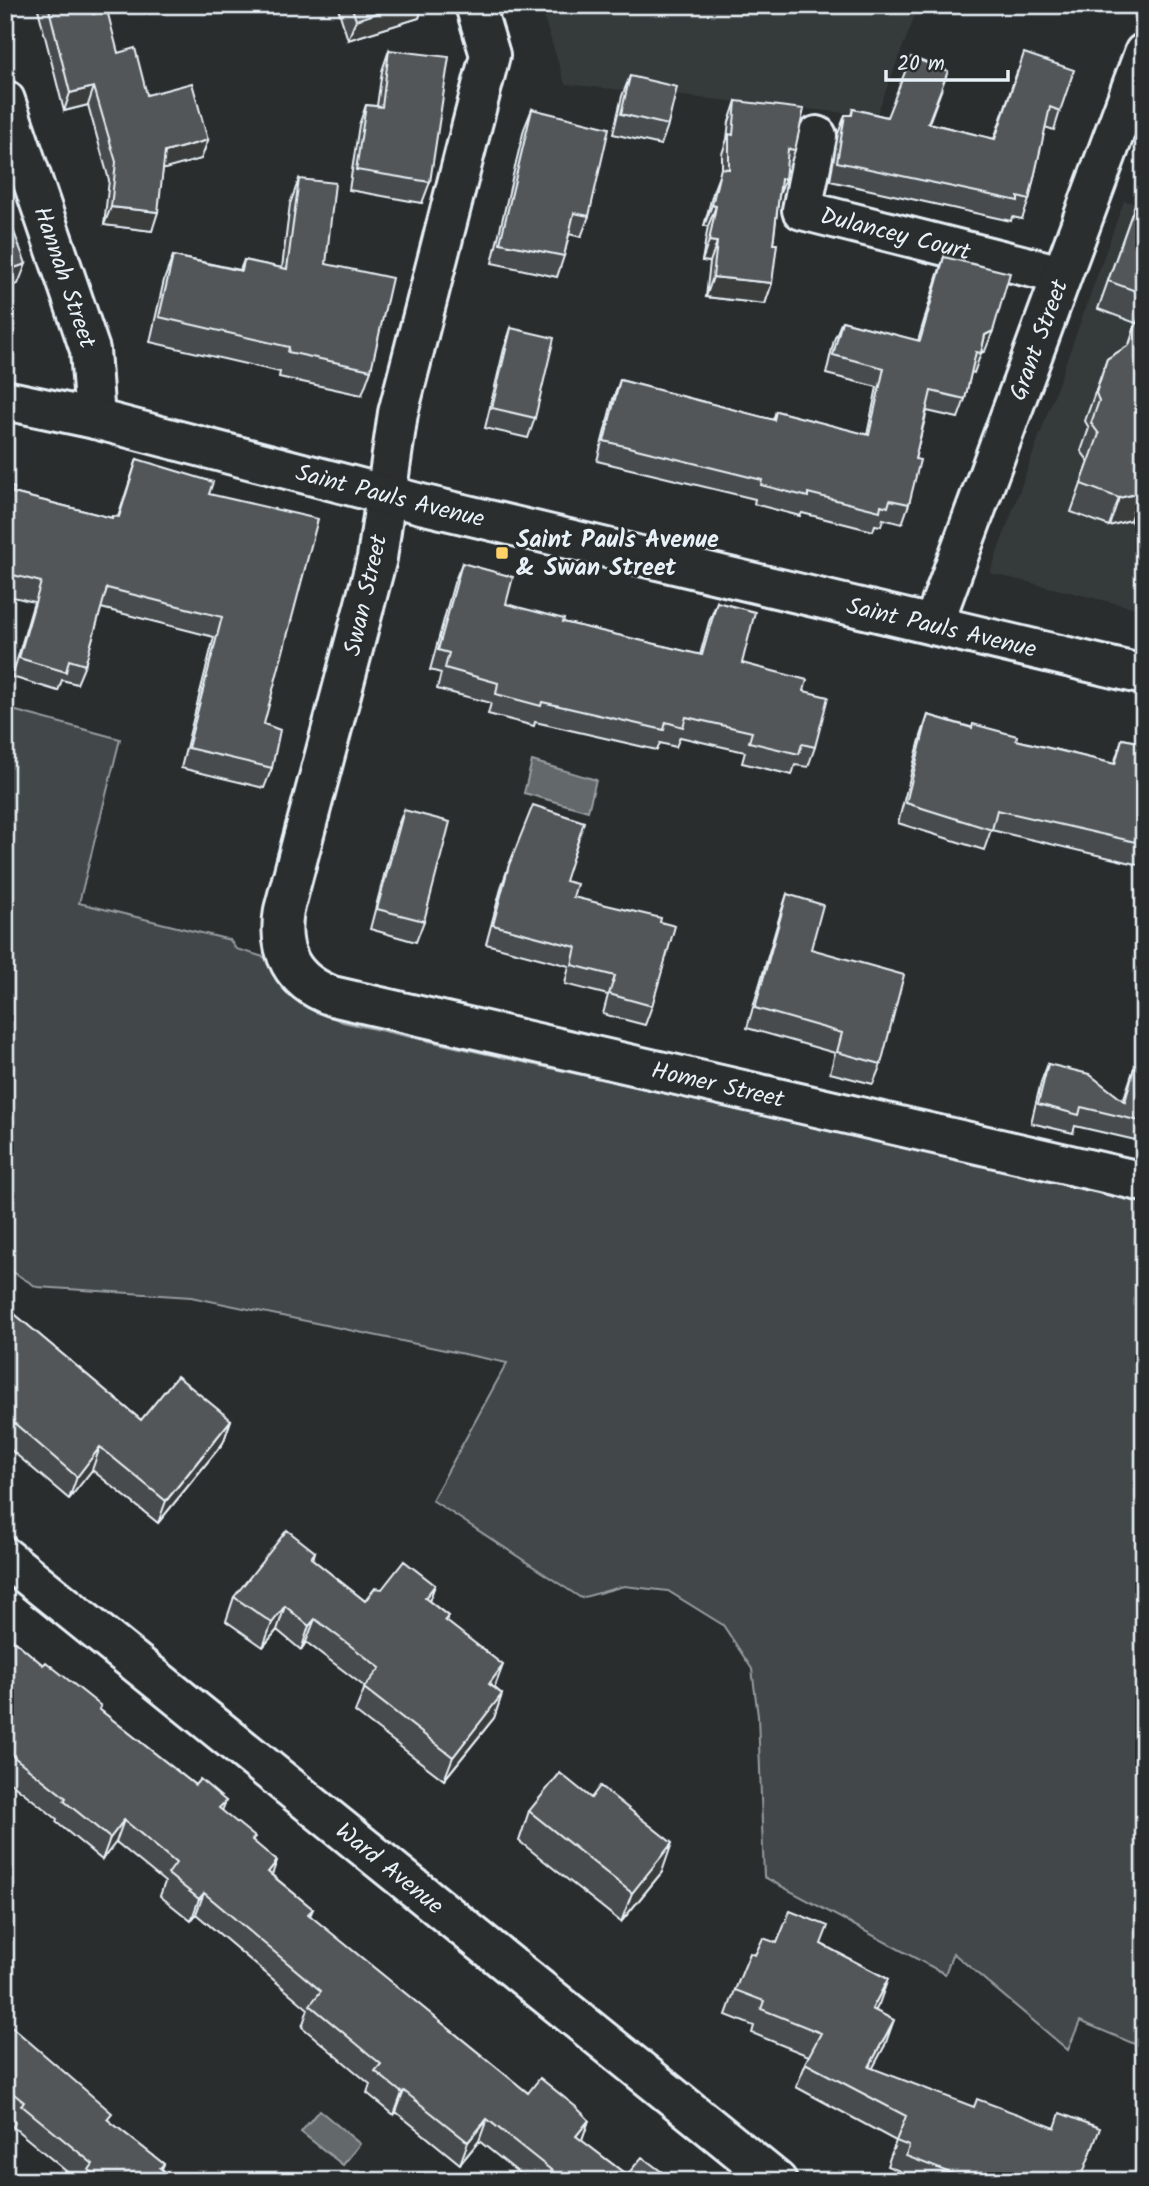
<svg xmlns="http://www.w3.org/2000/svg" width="1149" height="2186" font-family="Kalam,sans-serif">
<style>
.built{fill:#363a3b}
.green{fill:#424648;stroke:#959ca0;stroke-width:2}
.water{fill:#63686b;stroke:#989fa3;stroke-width:2}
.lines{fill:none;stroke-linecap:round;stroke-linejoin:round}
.minor-casing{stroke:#e8f1f8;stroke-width:44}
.secondary-casing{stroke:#e8f1f8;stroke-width:44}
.minor{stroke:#2a2d2e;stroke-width:38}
.secondary{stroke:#2a2d2e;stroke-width:38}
.wall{fill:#474b4d;stroke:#e8f1f8;stroke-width:2}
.shaded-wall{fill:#3a3d3e;stroke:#e8f1f8;stroke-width:2}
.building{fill:#535759;stroke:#e8f1f8;stroke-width:2}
.poi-dot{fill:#ffd166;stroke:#2a2d2e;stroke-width:2.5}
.labels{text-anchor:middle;stroke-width:6;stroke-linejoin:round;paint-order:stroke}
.street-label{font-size:24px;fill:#e8f1f8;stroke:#2a2d2e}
.poi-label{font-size:24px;font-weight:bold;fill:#e8f1f8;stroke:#2a2d2e;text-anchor:start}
</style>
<rect width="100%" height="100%" fill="#2a2d2e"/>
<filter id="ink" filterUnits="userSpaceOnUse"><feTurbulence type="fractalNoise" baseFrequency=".0143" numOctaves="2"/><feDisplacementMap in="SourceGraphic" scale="14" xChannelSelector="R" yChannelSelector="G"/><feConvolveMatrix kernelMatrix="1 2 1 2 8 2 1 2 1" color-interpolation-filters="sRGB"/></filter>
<g filter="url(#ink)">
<path class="built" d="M540,5H919L876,116L565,84Z
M1124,201L1144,205V610L990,573Z"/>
<path class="green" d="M5,708L120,739L79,903L230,940L236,949L264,957L286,990L309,1008L343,1022L1144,1200V2048L1080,2021L1068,2050L953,1953L945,1974L764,1877L758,1716L752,1669L723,1625L668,1591L624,1586L581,1598L432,1500L507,1363L191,1297L37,1287L5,1267Z"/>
<path class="water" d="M532,761L596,780L588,811L524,793Z
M319,2110L360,2144L343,2165L301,2132Z"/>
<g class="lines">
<defs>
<g id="minor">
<path id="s1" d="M475,5L490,55L398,413L377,558L284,910C277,952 292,981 332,996L1144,1182"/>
<path id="s2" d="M5,100L90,350L95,419"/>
<path id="s3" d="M817,136L802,210L1061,275"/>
<path id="s4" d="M933,625L1144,53"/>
<path id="s5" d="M5,1557L777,2181"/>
</g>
<g id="secondary">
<path id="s6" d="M5,400L95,419L425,505L1144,675"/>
</g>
</defs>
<use href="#minor" class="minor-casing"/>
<use href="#secondary" class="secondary-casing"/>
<use href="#minor" class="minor"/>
<use href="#secondary" class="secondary"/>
</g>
<path class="wall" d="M37,5H91L93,14L118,53L147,95L208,140L201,159L163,169L152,231L104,225L109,180L88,105L64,111Z
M337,5H423L419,18L348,40Z
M540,5H579L543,15Z
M389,50L430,182L422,203L349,190L359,125L366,105L377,106L382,71Z
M1017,72L1060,111L1054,130L1045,127L1029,200L1022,219L1012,217L1011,221L830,181L838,134L845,115H851L853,109L887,117L941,91L929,123L994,139Z
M630,76L668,125L661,145L613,134L622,96Z
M736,101L795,150L788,171L786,170L785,179L779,196L773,244L772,283L765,304L706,297L710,262L702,261L708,226H704L714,189L722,168V154L727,139L729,122Z
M532,109L589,216L581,237L569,234L564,256L557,277L492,263L524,129Z
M299,179L326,264L371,370L362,395L279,377L280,372L150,342L164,280L173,256L240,270L244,260L282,268L290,204Z
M1140,191L1144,193V538L1141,537L1130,520L1109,526L1071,512L1089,462L1081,451L1089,428L1085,421L1097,387L1107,359L1129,345L1136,323L1098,309Z
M944,257L985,351L981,353L974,373L971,372L965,399L958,418L927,411L915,459L909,504L902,524L883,519L881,526L875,525L873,531L802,513L800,516L754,504L755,499L597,461L613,399L620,380L773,420L776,411L867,435L877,387L826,374L834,340L842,321L918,341L937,277Z
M511,328L535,418L528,438L485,428L504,349Z
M137,459L209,494L264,724L272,768L264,788L181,768L214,637L101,608L85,665L77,684L62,680L58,691L12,677L34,602L5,595V485L13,493L112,518L118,517Z
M462,563L506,604L563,622L700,655L709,622L717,602L742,663L804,691L815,747L808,767L795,765L792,775L742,763L745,752L680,737L676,747L660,743L657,750L535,722L534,726L488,714L491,703L437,689L441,673L430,670L454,583Z
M928,715L1016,740L1114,764L1122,739L1144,743V866L991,830L984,850L898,823L921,736Z
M404,810L424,921L416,942L370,929L396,830Z
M509,865L565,881L573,897L660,922L652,1006L645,1025L603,1014L608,995L565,984L569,966L486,944L502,885Z
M787,894L811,949L881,1064L873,1084L830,1073L835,1053L747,1028L780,915Z
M1048,1064L1123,1101L1134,1068L1144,1070V1142L1075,1126L1073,1133L1031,1123L1041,1082Z
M5,1306L141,1420H231L223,1443L158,1523L92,1470L69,1499L5,1445Z
M315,1552L313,1560L365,1601L382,1589L435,1585L429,1601L448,1616L446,1621L495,1688L502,1694L494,1718L444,1780L355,1712L365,1687L306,1642L301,1650L277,1630L263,1647L226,1621L234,1597Z
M5,1633L43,1665L195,1785L226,1801L222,1811L253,1841L272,1875L313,1909L310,1916L528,2093L589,2120L582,2141L627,2175L670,2178L669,2181H529L479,2141L460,2164L396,2112L394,2115L367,2093L370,2084L302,2027L308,2009L196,1914L191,1921L160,1896L165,1882L116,1842L102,1860L56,1822L57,1819L5,1778Z
M529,1811L662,1872L621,1922L519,1841Z
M777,1943L821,1944L888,1979L875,2010L885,2045L872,2068L1080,2181H897L900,2171L887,2166L896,2141L796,2087L809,2056L752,2033L754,2026L726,2015L735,1990L755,1955Z
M5,2021L109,2121L164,2164L162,2169L176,2181H78L13,2127L15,2122L5,2115Z"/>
<path class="shaded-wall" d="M401,5H423L419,18L348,40L356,20Z
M547,5H579L543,15Z
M94,87L88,105L64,111L70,93Z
M208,140L201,159L158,171L165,152Z
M781,179H785L777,199Z
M712,205L716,206L708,226H704Z
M111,207L158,212L152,231L104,225Z
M709,241L717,242L710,262L702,261Z
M26,264L18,284L5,288V271Z
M713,277L772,283L765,304L706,297Z
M993,331L985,351L981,353L985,335Z
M1140,493L1130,520L1109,526L1119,498Z
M231,1420L223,1443L158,1523L166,1501Z
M100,1447L92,1470L69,1499L77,1477Z
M435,1585L426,1609L425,1598Z
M285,1606L277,1630L263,1647L272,1623Z
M315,1619L306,1642L301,1650L309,1626Z
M503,1665L494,1689L489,1684Z
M502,1694L494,1718L444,1780L453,1757Z
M124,1820L116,1842L102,1860L110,1838Z
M672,1843L662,1872L621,1922L632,1893Z
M277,1861L269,1883L268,1872Z
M204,1893L196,1914L191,1921L199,1899Z
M888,1979L879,2004L863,2033L872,2009Z
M894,2020L885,2045L860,2092L869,2067Z
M404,2091L396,2112L394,2115L402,2093Z
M487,2119L479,2141L460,2164L468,2142Z
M589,2120L581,2142L576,2136Z"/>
<path class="building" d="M48,5H91L93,14L107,10L118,53L135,48L147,95L192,83L208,140L165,152L158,212L111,207L116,162L94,87L70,93Z
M351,5H401L356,20Z
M389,50L449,57L430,182L356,170L366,105L382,107Z
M1024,53L1074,70L1060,111L1050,107L1029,200L1018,197V201L837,162L845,115H852L853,109L887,117L911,57L948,71L928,123L995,139Z
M630,76L677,87L668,125L621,114Z
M736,101L804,109L795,150L788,149L785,179H781L773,244H777L772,283L713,277L717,242L709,241L716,206L712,205L721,168L729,169V134L733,135Z
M532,109L609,128L589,216L574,213L564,256L500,243Z
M299,179L335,183L326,264L392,278L371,370L288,352L289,347L159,317L173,256L242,271L244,260L287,269Z
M1140,191L1144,193V294L1108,281Z
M5,208L26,264L5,271Z
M944,257L1010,273L993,331L985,335L981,353L976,352L965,399L931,391L915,459L920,460L909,504L890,500L888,507L881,505L880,511L808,493V497L761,485L762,480L604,441L620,380L774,420L776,411L869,435L884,368L833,355L842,321L920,341Z
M1144,303V499L1140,493L1119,498L1081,484L1099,434L1091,423L1099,401L1096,393L1107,359L1129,345Z
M511,328L554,338L535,418L492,408Z
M137,459L213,482L209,494L318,519L264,724L280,730L272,768L188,748L222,617L107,588L85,665L69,660L66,672L19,658L41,582L5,573V485L14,488L13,493L112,518V516L119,517Z
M462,563L513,577L506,604L564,619L563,622L702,655L717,602L755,612L742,663L807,680L804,691L828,697L815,747L802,744L799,754L749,742L752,732L686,717L683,727L666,722L664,730L542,702L541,706L496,694L498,683L445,668L449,653L438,650Z
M928,715L972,728L973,724L1017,736L1016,740L1115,764L1122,739L1144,743V844L997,810L992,830L906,803Z
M533,805L584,822L565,881L577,884L573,897L661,918L660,922L675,926L652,1006L609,994L615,976L572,965L576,947L493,925L509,865Z
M404,810L450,822L424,921L377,909Z
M787,894L823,905L811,949L904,975L881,1064L837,1052L842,1033L755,1008Z
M1048,1064L1089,1074L1125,1102L1134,1068L1144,1070V1122L1081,1107L1079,1115L1038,1104Z
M5,1306L141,1420L177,1376L231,1420L166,1501L100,1447L77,1477L5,1415Z
M287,1530L315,1552L311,1558L365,1601L375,1588L382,1589L404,1561L435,1585L425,1598L448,1616L445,1620L503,1665L489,1684L502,1694L453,1757L364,1688L380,1668L315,1619L309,1626L285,1606L272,1623L234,1597Z
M5,1633L43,1665L46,1662L101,1706L99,1709L195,1785L200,1779L226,1801L219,1808L255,1837L252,1840L277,1861L268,1872L313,1909L308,1914L528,2093L540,2078L576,2107L589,2120L576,2136L627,2175L642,2157L670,2178L668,2181H565L487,2119L468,2142L404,2091L402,2093L375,2071L381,2064L310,2005L321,1991L204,1893L199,1899L168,1874L176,1863L124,1820L110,1838L64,1801L66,1798L5,1750Z
M560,1773L591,1798L600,1786L672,1843L632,1893L529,1811Z
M790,1911L828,1926L821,1944L888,1979L872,2009L894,2020L869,2067L974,2107L977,2099L1055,2128L1060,2113L1100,2128L1080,2181H971L906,2156L909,2146L896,2141L906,2116L805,2063L821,2033L761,2009L764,2001L735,1990L750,1953L755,1955L763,1938L777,1943Z
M5,2021L112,2113L107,2119L164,2164L160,2168L176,2181H103L89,2170L93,2164L21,2105L24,2102L5,2087Z"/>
</g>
<rect class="poi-dot" x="495" y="546" width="14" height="14" rx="3.5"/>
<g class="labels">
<g class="street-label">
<text dy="8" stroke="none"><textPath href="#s3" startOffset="172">Dulancey Court</textPath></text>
<text dy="8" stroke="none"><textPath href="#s2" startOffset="187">Hannah Street</textPath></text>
<text dy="8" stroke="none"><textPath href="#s4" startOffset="304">Grant Street</textPath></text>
<text dy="8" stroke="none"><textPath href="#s6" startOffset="397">Saint Pauls Avenue</textPath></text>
<text transform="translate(365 595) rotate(-77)" y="8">Swan Street</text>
<text dy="8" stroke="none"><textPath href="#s6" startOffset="964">Saint Pauls Avenue</textPath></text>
<text dy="8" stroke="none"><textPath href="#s1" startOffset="1437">Homer Street</textPath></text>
<text dy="8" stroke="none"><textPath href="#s5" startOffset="495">Ward Avenue</textPath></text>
</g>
<g class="poi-label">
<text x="516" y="547">Saint Pauls Avenue<tspan x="516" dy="28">&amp; Swan Street</tspan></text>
</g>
</g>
<rect width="1149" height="2186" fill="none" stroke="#2a2d2e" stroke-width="28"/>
<rect x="14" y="14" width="1121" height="2158" fill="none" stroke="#e8f1f8" stroke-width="2.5" filter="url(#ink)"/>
<path d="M886 70v10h122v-10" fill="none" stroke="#e8f1f8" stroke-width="3.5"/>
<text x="897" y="70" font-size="21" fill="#e8f1f8" stroke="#2a2d2e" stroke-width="5" paint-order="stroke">20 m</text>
</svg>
